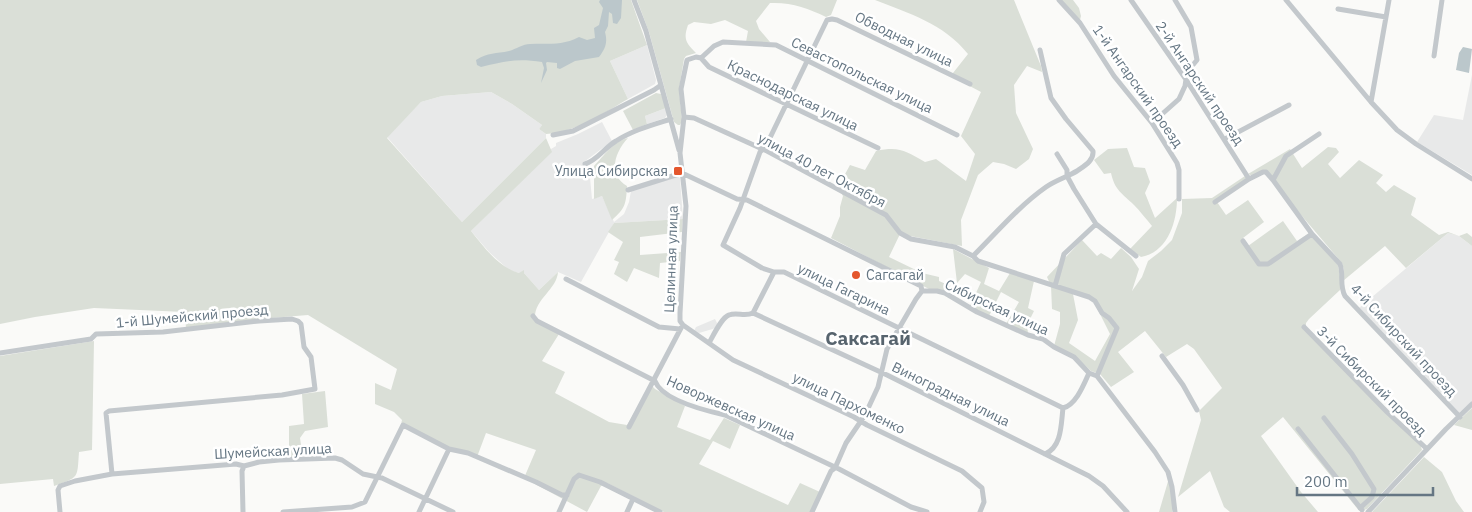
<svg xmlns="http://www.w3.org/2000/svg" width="1472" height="512" font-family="'IBM Plex Sans',sans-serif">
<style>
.built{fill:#e8e9e9}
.green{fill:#dadfd7;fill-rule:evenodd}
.water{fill:#bbc7cb}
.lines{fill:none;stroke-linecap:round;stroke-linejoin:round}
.minor{stroke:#c3c8cc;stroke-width:5}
.poi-dot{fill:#e4572e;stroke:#fff;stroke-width:2}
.labels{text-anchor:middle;stroke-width:5;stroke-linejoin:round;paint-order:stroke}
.street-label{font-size:14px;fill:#657683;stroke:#fff}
.poi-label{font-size:14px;fill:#657683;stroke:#fff;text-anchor:end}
.district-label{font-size:19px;font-weight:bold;fill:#57646e;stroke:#fff}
</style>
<rect width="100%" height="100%" fill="#fafaf8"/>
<path class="built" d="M647,45L656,80L655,84L628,99L610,61Z
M1472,75V175L1417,142L1434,115L1463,120Z
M491,92L512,104L542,125L539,129L546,134V138L462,222L387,137L421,102L442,96Z
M666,108L667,115L665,118L647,124L645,116Z
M602,122L612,141L584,162L589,167L592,199L602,196L614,222L624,214L629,202L631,191L677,176L680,178L683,219L614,223L581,282L558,272L539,290L524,273H519L509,270L489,252L471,231L551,152V149L556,146V143L578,134Z
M1448,233L1459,236L1472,246V401L1459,413L1359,308Z
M715,319L718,325L716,328L699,333L694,331L696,327Z"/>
<path class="green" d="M0,0H631L647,45L610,61L628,99C602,114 577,132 546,134L539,129L542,125L512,104L491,92L442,96L421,102L387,138L462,222L546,138L552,152L471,231C484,247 498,267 519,273L524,270V273L539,290L558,272C557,289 535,299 535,317L559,334L542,361L565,372L555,393L609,422L627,425L651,385L655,389L685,406L677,427L710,440L724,418L740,425L730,449L713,441L699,464L788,505L800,483L820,492L811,512H664L607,483L601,486L587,512L524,478L536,450L486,433L477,457L451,450L401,424L402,420L394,412L375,404V383L391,390L397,369L308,315L259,319L186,329L185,312L94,308L35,317L0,324Z
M637,0H837L831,15L826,17C808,8 791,2 770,3L756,21L759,29L770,42H746L748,31L725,20L711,24L694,22L688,25C683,39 686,43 696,53L686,56L684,59L679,89L682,121L680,125H678L674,122L649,32Z
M875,0H1014L1041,66L1042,72L1027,66L1014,85L1016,113L1033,149L1029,159L1016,169L1004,164L993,162L978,175L961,220L962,246L900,234L889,257L922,273L939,277V281L955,288L953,294L946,291L929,289L831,238L840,216V207L843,196L838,187L850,165L865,170L876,151C900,146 905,151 925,162L936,159L966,181L975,154L961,136L981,92L945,73H953L968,54C943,23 910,14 875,0Z
M1057,0H1073L1079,8L1081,16L1080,20Z
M656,93L661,94L666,108L645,116L647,124L633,130L623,111Z
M628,138C615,152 607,174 627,186C626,203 626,208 612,220L602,196L594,199V166C604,156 613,141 628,138Z
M1328,147L1336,148L1339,152L1328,164L1340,178L1359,160L1383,175L1376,183L1386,192L1394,185L1416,198L1411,215L1439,235L1448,232L1459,236L1467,233L1472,237V246L1459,236L1448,233L1406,268L1385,246L1343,281L1344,270L1342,263L1296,209L1268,172L1253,176L1248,174L1290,149L1302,168Z
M1127,148L1134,167L1145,168L1150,182L1145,193L1155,218L1177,198C1177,222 1168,252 1141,257L1130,249L1152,226C1146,219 1140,211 1134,205C1122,193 1115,191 1111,173L1104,174L1094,160L1108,149Z
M1245,176L1247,179L1217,202L1226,215L1248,200L1264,222L1243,238L1248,246L1283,221L1297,241L1309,233L1338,265L1340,277V290L1309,319L1306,323V327L1389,411L1424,444L1421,447L1422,450L1367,509L1360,511L1356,507L1283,417L1261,436L1301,492L1318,512H1230L1224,507L1210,471L1178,497L1201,420L1199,411L1222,388L1194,349L1187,344L1166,357L1145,331L1118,352L1134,372L1111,387L1100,374L1091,371L1075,356L1054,346L1060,324V312L1052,309L1051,286L1047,277L1082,240L1097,256L1101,253L1111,259L1121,248L1131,257L1139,269L1132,291L1142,277L1148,261L1161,251L1172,240L1182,213V199L1212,198ZM1073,294L1091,299L1094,302L1110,334L1095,361L1069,343L1078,320Z
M683,219L682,232L640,237V255L681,252L680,261L660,263L659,278L634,268L627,282L614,274L619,262L614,260L623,242L608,232L614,223Z
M953,249L989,268L984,284L999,291L1010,273L1034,281L1028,308L1034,311L1027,325L1028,333L1006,324L1019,302L1001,292L989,316L970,306L981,282L965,274L957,283Z
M94,341L92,450L79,452C77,478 80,477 54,486L53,479L0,484V356Z
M325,391L328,427L305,431L300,438L303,458H289V426L304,424L302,394Z
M1472,408V430L1454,425Z
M1424,457L1442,472L1456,501L1464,512H1372Z
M1169,478L1173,508L1172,512H1159Z"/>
<path class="water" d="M600,0H622L621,18L617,24L613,23L612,14L609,12L608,26L605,32C608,43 605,49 599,57L575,61L560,69L557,68V63L547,62L546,63L547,70L541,83L544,68L542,62C518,58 504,61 481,67L477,65L476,60C488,52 496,54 509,51C516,49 523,44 530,44C548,43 562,46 579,37L587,40L595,38L594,28L599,25L603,8L599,2Z
M1463,47L1472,49L1469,73L1456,70L1459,53Z"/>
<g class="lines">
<path class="minor" d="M634,0L646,31L679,150
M1059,0L1080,23L1114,76L1152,123L1177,163L1179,170V199
M1131,0L1185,78L1249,179
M1286,0L1371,102L1397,130L1416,144L1472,179
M1338,9L1386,17
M1434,56L1442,0
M701,58L714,46L723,42L776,45L957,135
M701,58L709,67L878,148
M970,84L837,20L832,19L827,20L766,146L760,152L740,208L723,245L762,268L774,272H784L1063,408
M1371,102L1389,0
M684,117L694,118L767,151L886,215L900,233L911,239L955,247L973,256L978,261L1089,297L1095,301L1102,313L1109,318L1117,328L1097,376
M1152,123L1179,99L1185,86L1187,72L1197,60L1191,27L1175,0
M553,135L573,131L654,90L661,85
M1225,139L1289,105
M1057,154L1067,170V176L1074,189L1096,224L1136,256
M585,164C598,160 604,148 616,141C633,130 652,125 671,119
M1273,180L1312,234L1340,264C1344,275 1339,285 1345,296L1460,417
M628,190L682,173L737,199L747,200L921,286L922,291
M1215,202L1249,179L1263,172H1266L1273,180L1286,156L1319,134
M1243,241L1259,264H1268L1312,234
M973,256C997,232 1019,206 1046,187C1056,180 1067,177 1077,171C1084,166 1094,161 1093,151L1066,119L1051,98L1040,50
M566,279L659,327L680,329
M1055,286L1064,254L1096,224
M922,291H937L945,293L977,312L1028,335L1043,339L1054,347L1074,357L1089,373L1097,376L1155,452L1168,472L1172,487L1175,512
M753,313L887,375L1089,476L1103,486L1127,512
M533,316L537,321L655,381C662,400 707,411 725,415L839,469L911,507L927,512
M683,325L733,360L854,417L867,425L962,471L982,488L984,502L980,512
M683,325L680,321V313L686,206L680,153L684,117L681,89L687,60L696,57L701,58
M1304,327L1387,412L1427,449
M709,343C713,336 722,317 729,315C737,312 745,317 753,313L774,272
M0,353L91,339L96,334L163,332L259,321L292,319L298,321L301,324L304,347L311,357L315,389L282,395L109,411L106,413L112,474
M1162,356L1183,385L1197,410
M1324,418L1352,454L1374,489L1372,497L1360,508
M629,427L681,328
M1298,429L1362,510
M1045,454C1062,447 1061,424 1063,408C1076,405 1084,384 1089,373
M60,512L58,490L60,486L75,481L112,474L236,464L244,466L259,462L279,460L335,458L342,460L363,474L382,478L453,512
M243,512L242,471L244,466
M283,512L352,507L365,502L403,425L449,449L468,453L536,482L562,495H567
M419,512L449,449
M559,512L574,479L579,475L600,482L660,512
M627,512L633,499
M812,512L831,471L835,468L846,443L865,415L878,387L887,349L916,299L922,291
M1368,512L1446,429L1472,404"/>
</g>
<g class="poi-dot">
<rect x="673" y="166" width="10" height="10" rx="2.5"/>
<circle cx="856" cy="275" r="5"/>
</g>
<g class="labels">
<g class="street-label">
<text transform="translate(904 39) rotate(26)" y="5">Обводная улица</text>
<text transform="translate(862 75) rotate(26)" y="5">Севастопольская улица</text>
<text transform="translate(1200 83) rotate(56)" y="5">2-й Ангарский проезд</text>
<text transform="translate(1138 86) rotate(55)" y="5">1-й Ангарский проезд</text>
<text transform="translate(793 95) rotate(26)" y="5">Краснодарская улица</text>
<text transform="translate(822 170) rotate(28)" y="5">улица 40 лет Октября</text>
<text transform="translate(671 259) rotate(-88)" y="5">Целинная улица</text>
<text transform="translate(844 289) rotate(26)" y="5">улица Гагарина</text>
<text transform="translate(997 307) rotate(25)" y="5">Сибирская улица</text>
<text transform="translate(192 316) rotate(-5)" y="5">1-й Шумейский проезд</text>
<text transform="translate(1404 340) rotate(47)" y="5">4-й Сибирский проезд</text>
<text transform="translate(1372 381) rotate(45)" y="5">3-й Сибирский проезд</text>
<text transform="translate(951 394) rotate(26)" y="5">Виноградная улица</text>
<text transform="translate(849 403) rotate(26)" y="5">улица Пархоменко</text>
<text transform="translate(731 408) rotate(24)" y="5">Новоржевская улица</text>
<text transform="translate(273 451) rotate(-3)" y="5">Шумейская улица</text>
</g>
<g class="poi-label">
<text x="668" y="176">Улица Сибирская</text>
<text x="866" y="280" text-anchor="start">Сагсагай</text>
</g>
<g class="district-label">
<text x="868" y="345">Саксагай</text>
</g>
</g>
<path d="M1297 487v8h136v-8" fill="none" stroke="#657683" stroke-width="2.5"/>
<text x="1304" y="487" font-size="15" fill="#657683" stroke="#ffffff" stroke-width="4" paint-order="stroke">200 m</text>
</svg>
